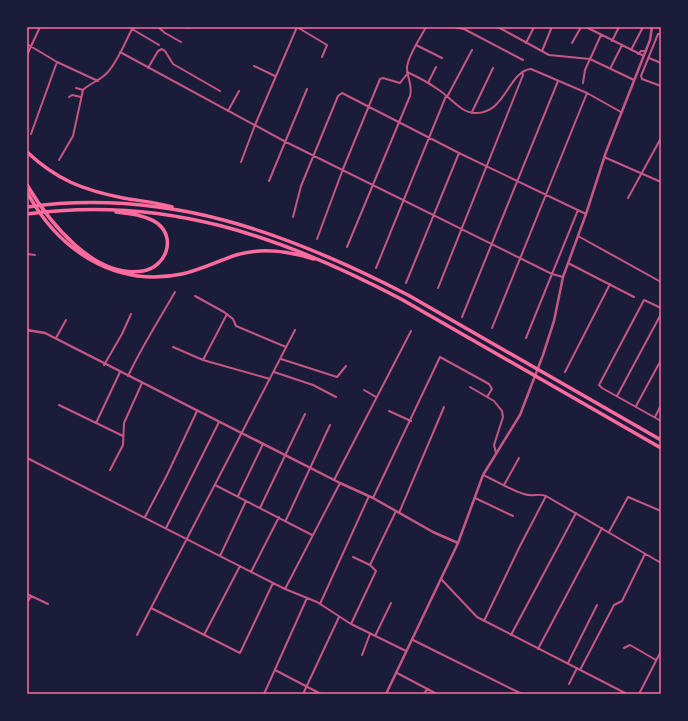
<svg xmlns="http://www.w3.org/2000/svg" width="688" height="721" font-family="Jost,sans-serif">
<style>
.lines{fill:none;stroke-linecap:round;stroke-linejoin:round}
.minor{stroke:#c65784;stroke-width:2}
.tertiary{stroke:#c65784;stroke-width:2.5}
.motorway{stroke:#ff6b9d;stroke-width:3.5}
.neatline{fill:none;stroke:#ff6b9d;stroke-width:1.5}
</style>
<rect width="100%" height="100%" fill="#1b1b3a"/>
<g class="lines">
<path class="minor" d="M158,27L165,33L181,42
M187,27L188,28
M297,27L327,45L322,57
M454,27L464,29L523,60
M498,27L549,55L590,59L634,80
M586,27L644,56
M132,29L159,45
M661,34H658L641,76L642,79L661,86
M612,41L619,27
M526,43L534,27
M572,43L581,27
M27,44L57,62L98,81
M416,45L442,58
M631,50L643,27
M542,51L551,29
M120,52L284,141L552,274L563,277
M638,54L641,51H646
M27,55L40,27
M649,58L661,63
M254,66L275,76
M611,67L622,45
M148,68L158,51L162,49L165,51L173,64L220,91
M407,72C418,77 429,83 439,90C450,97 461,113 475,113C506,114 508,71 531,69L587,93L621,112
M428,83L436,67
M583,83L585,70L601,35
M76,88L83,90
M69,97L72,95L81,97
M447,97L472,50
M228,111L239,91
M472,112L493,68
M31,134L57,62
M604,157L661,182
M59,160L73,136L83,90C90,83 99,81 106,74C118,62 125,42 133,27
M241,162L255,125L297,27
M269,181L307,89
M628,198L661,138
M293,217L301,186L338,96L342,93L459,153L586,214
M578,236L661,282
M317,239L343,169L380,79L383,78L400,83L407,74
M347,247L410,96C413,85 407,78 407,68C407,57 421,37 426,27
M27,254L35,255
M568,263L634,297
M376,268L446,96
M406,283L459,153
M438,288L523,75L522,72
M195,296L224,312L233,319L236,326L286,347
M661,308L644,300L599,385L602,388L661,421
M462,317L558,81
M492,328L587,93
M56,338L66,320
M526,338L578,210
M173,347L203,360L270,379
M281,359L337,377L346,366
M203,360L227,314
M104,365L122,334L131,314
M274,372L313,385L336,397
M565,372L610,284
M128,376C142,346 159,320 175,292
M470,387L494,401L502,411L503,417L494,445L496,453
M364,390L376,397
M617,396L661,314
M59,405L123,436
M636,406L661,360
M389,411L411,421
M655,417L661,405
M96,423L120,372
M27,458L285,589L317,602L351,624L406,651
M110,470L123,445L124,423L142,383
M483,475C497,481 510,490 524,494C532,497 539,493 546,496L661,563
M334,480L411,331
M215,485L312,535
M504,485L519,458
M238,496L263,444
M373,498L440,357L489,384L492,389L487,397
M475,498L513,516
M260,508L305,414
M399,513L444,407
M145,517L167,475L197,411
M286,520L330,425
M166,528L219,422
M609,532L628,497L661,511
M220,556L246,501
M370,565L396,511
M251,572L279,517
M441,579L477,617L627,694
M285,589L340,483
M27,594L48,604
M27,603L31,596
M320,604L369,496
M151,608L240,653L273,583
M484,621L520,546L546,496
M351,624L376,571L370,565L353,557
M137,635L295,330
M204,635L240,566
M511,635L576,513
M375,636L391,603
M413,640L522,694
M624,648L630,645L656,660
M538,649L602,528
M362,655L370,634
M568,663L597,605
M275,670L321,694
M580,670L614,605L622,601L645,554
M397,673L437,694
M569,684L577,668
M264,694L307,598
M303,694L339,617
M424,694L427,689
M639,694L661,651"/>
<path class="tertiary" d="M27,330L45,333L340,483L373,498L433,532L458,543
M386,694L458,543L483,475L520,415L543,355L554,321L563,277L586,214L606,152L650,40L652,27"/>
<path class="motorway" d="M27,152C57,180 83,190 123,198C139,201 156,202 172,207
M27,185C49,222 94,279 143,271C166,267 177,238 157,223C146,215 130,214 116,212
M27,192C58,250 115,288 182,274C200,270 218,261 236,255C262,247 288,251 314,259
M27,207C167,188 286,232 408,295L661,440
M27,214C165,195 281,236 401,299L661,448"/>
</g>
<rect width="688" height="721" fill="none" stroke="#1b1b3a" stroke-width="56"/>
<rect x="28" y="28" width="632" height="665" class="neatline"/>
</svg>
